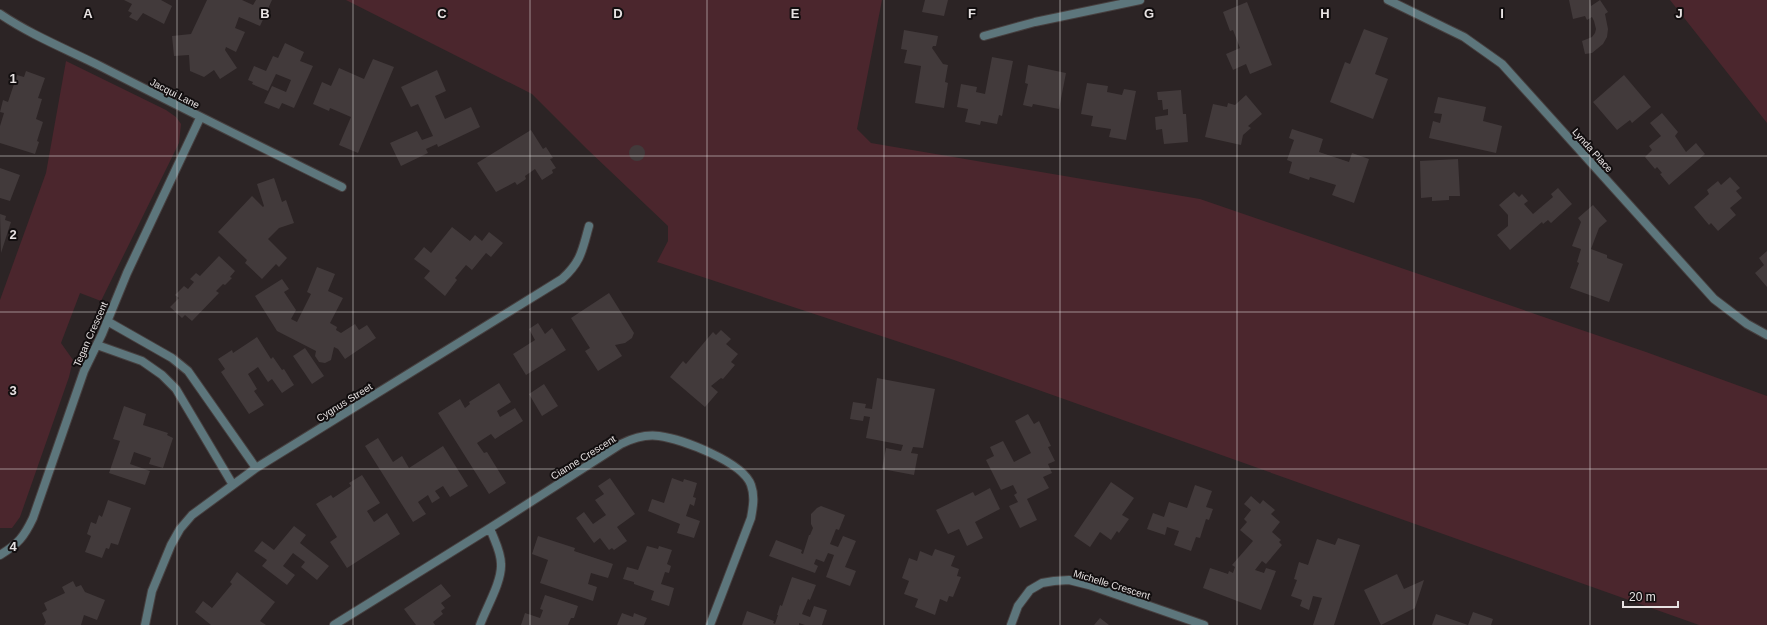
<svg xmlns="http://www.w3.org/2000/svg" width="1767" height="625" font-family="Arial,sans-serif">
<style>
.green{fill:#4b262d}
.building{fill:#423a3b}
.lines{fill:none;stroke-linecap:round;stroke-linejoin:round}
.minor-casing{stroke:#463f3f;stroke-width:10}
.minor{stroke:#5d767c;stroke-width:8}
.grid{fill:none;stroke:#e7e2e2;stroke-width:1;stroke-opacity:0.55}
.labels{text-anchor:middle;stroke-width:4;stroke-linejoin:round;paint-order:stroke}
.street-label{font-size:10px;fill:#e7e2e2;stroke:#120e0f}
.grid-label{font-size:13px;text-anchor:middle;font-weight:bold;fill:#e7e2e2;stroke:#120e0f;stroke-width:4;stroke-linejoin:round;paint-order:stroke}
</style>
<rect width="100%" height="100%" fill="#2c2425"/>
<path class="green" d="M346,0H882L857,129L871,143L1200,199L1646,352L1767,396V625H1699L954,360L657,262L668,241V226L587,149L532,94Z
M1670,0H1767V123Z
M66,61L166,110L176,117L181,124L179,143L101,301L80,293L61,343L73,360L69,377L20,517L12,528H0V300L46,173Z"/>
<path class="building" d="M124,0H161L172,6L164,24L143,13L137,21L129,17L132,13L128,11L132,4Z
M207,0H242L253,5L256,0H272L260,26L239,17L235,28L245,32L236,52L226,47L225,50L237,68L220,79L214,70L204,77L190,71L189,55L174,56L172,36L191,34Z
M925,0H948L944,16L922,12Z
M1569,0H1590L1591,6L1600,0L1608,12L1605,14L1608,29L1607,37L1603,44L1592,53L1585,54L1582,41L1592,37L1595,33L1596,29L1594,21L1592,17L1587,20L1585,16L1573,19Z
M1247,2L1272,65L1250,74L1246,64L1233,70L1226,54L1240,48L1233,30L1230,31L1223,12Z
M1364,29L1388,38L1375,74L1388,79L1373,119L1330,102L1345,62L1350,64Z
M904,30L938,36L936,46H933L932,48L943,64L948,65L945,82L948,83L944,108L915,103L921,66L904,63L907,50L901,49Z
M285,43L304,52L300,61L313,66L294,108L282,103L279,109L264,103L272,86L286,92L291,80L276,74L268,91L252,84L253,82L248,80L254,66L266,71L273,56L278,58Z
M992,57L1013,61L1002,116L999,115L997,124L981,121L980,125L965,122L968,109L957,107L961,84L977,87L976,92L985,94Z
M373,59L394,67L358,153L339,145L351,117L330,108L329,111L313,104L322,82L331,86L339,68L364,79Z
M1028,65L1066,73L1059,109L1033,104L1032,107L1023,105L1028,84L1025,83Z
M437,70L446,91L435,96L445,119L471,107L480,127L438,147L437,144L426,149L428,153L401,166L390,143L417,131L422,140L433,136L418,104L411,107L401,87Z
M26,71L45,78L38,98L42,99L36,119L43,122L37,141L39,142L35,154L0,143V126L4,113L0,112L3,100L8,102L17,75L24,77Z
M1624,75L1651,107L1632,123L1630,120L1617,130L1593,102Z
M1087,83L1108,86L1107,92L1122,95L1124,89L1136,91L1126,140L1109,137L1111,129L1091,126L1093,116L1081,114Z
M1181,90L1183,114H1186L1188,142L1164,144L1162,129L1156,130L1155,117L1168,115V109L1163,110L1162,100H1158L1157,92Z
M1246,95L1262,114L1248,126L1251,128L1243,135L1241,145L1205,137L1213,104L1227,107L1228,103L1235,105Z
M1438,97L1486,107L1483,121L1502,126L1496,153L1429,138L1433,121L1440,123L1442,114L1434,113Z
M1662,113L1678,132L1675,136L1686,152L1696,143L1705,154L1669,185L1660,174L1662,173L1657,167L1655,169L1645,157L1652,150L1649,146L1661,136L1650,123Z
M1292,129L1323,139L1319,152L1349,162L1352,153L1369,159L1354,203L1332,195L1336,185L1310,177L1309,180L1289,173L1292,162L1287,160L1294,140L1289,138Z
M531,130L543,149L546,147L553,158L550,159L556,168L552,170L553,173L542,180L535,169L525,176L526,179L517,185L515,182L496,192L477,163Z
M629 153a8 8 0 1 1 16 0a8 8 0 1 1-16 0Z
M1458,159L1460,196H1449V200L1432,201V197L1421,198L1420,161Z
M0,168L20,175L10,201L0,198Z
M1730,177L1740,188L1736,191L1742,198L1730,208L1736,215L1718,231L1711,223L1709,225L1694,207L1709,194L1707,190L1718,181L1721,185Z
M274,178L282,202L286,200L294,223L279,228L268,239L287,258L279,267L276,264L262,279L245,263L247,260L218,232L252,196L263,207L264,206L257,184Z
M1558,188L1572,204L1551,223L1548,220L1543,224L1542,222L1510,250L1497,235L1508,226V215L1499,205L1514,192L1519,197L1522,194L1528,201L1524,204L1533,214L1553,197L1551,194Z
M1593,205L1607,221L1599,228L1591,249L1607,255V258L1623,264L1609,302L1570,288L1579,263L1577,262L1581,249L1572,246L1581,222L1578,218Z
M0,214L6,216L5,220L11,222L1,253Z
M452,227L470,241L475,235L482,241L489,232L503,243L491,257L486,253L472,270L466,265L455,278L457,280L445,296L424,278L430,271L414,259L424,247L431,253Z
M1767,251V287L1755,273L1764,265L1759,258Z
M219,256L235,271L230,277L232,278L225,285L223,284L216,291L219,293L192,321L185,315L182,318L170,307L179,298L175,295L184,286L188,289L194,282L190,279L196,273L200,276Z
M317,267L335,274L328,291L343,298L330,323L337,327L336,330L341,333L355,324L359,330L367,325L376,338L345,359L338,349L334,347L331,360L325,363L319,362L315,356L316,351L277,331L255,296L282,279L289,289L284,292L296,310L291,319L297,322L311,294L307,292Z
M609,293L634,333L632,338L625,343L615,345L622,356L598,371L585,351L590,348L571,318Z
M538,323L545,334L552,328L566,350L526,375L513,354L535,340L529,329Z
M721,330L731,339L726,344L738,354L731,362L735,365L723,379L721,378L711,386L718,392L705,407L670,377L683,361L686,364L713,332L716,335Z
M257,337L271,359L273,357L282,370L284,369L294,385L282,393L272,379L268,382L258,367L248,374L257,389L254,391L264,405L249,414L221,372L225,369L218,359L232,350L233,353Z
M305,348L324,376L312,384L293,356Z
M877,378L935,389L923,448L913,447L911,453L918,454L914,475L882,469L886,448L901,451L903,445L866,438L870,417L864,416L863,421L850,419L853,402L866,404L865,408L872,409Z
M499,383L511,402L497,411L500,417L515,408L523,421L495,439L491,434L477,443L484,453L487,452L506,483L489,494L438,413L460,399L465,408L470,404L469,402Z
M544,384L558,406L542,416L529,394Z
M124,406L146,414L143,425L168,433L167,435L173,438L163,468L149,464L151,458L134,452L130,464L150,471L145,485L109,473L120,441L113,439Z
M1028,414L1034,424L1039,421L1051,446L1048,447L1055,461L1048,464L1052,473L1043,477L1049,488L1027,499L1037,520L1020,528L1009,506L1018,502L1014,495L1017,493L1013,485L1001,490L986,460L994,456L990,447L1003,441L1014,462L1031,453L1015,421Z
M378,438L393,462L402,456L409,468L443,446L468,486L450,497L443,486L435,491L440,498L432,503L428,495L418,502L426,514L413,522L365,446Z
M362,475L380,503L367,511L374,522L387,513L400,534L347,568L330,542L337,537L316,504L331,495L333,498L351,486L349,483Z
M610,478L635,514L617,527L627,541L614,550L612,548L609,550L600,538L594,543L576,518L584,512L593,524L606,515L595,500L604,494L598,486Z
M672,478L683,482L684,479L697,483L693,497L696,498L694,506L690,504L686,516L700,521L694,538L677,533L680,524L648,511L652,499L664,503Z
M1111,482L1134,498L1122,515L1129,519L1119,533L1117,531L1111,540L1100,532L1090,547L1074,536Z
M1195,485L1212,491L1206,507L1213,509L1209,520L1206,519L1200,538L1196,537L1191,551L1174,545L1179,531L1167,527L1165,535L1147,529L1153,513L1164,517L1169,502L1187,508Z
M990,488L1000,509L975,522L983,538L967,546L959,529L948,534L936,510L973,492L975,496Z
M1251,496L1260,504L1263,500L1275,510L1271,514L1280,522L1272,532L1281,540L1279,542L1282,545L1266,564L1262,561L1255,570L1264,573L1266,568L1276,571L1261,610L1203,588L1210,568L1228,574L1229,571L1233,573L1235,567L1232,565L1253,541L1240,530L1247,522L1244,519L1251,510L1244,504Z
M108,500L131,508L118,545L111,543L109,549L106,548L102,558L85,552L91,536L87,534L91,522L96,524L99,515L102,517Z
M821,506L845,515L839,530L836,529L830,544L838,547L843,536L856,541L845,567L856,571L850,586L826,577L834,555L828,553L824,562L816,559L814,564L818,566L815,573L769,556L776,540L802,550L801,553L803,554L809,535H810L813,528L811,524V514L817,508Z
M294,526L306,535L300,543L329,566L317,580L301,567L305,562L293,553L283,566L295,575L287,585L262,566L267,560L254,551L262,541L274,550Z
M538,536L575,548L574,551L613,564L608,578L591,573L588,584L597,587L593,601L540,583L548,560L532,554Z
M1338,538L1360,545L1334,625H1313L1322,598L1313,596L1309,610L1300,606L1302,600L1291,596L1297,580L1294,579L1299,562L1308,565L1317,539L1335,545Z
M647,546L658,549L659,546L672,550L667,564L671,566L669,573L665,572L661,584L674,588L669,606L651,600L654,591L634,584V582L623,579L627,567L638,570Z
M935,549L955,556L951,566L959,569L957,576L961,577L953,597L949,596L947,602L940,599L935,615L915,607L918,599L904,594L909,581L902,578L909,558L917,561L920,551L932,556Z
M237,572L275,602L260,621L266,625H211L195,612L203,601L212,608L232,584L230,582Z
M1397,574L1404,589L1424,580L1415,608L1381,625L1364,590Z
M792,577L816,585L810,600L808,599L802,614L810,617L814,606L827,610L822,625H805L799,623V625H742L747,611L774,621L773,623L775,624L778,615H777L780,605L782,606Z
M73,581L76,587L81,585L85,592L105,600L97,620L84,615L81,625H44L46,622L42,613L47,610L44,603L65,593L62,587Z
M441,584L451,596L441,603L445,608L441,611L443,614L433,622L435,625H416L404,609Z
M545,595L578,606L574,618H571L568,625H521L525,613L540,618L543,610L540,609Z
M1473,612L1493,619L1491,625H1432L1436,614L1468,625Z
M622,613L633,617L634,613L647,618L644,625H617Z
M1100,618L1109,625H1094Z"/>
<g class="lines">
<defs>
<path id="minor" d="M1388,0L1464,37L1502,64L1714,299L1747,324L1767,335
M0,14C31,35 66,49 100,66C180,107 261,147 342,187
M984,36L1035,22L1140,0
M107,321L172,358L188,371L256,468
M97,345L142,361L162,375L176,389L233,485
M0,555C18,544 24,537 33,518L84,371L102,334L127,273L200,118
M145,625L152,591L171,545L180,529L192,515L256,468L562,279C581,262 582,251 589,226
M334,625L490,528L621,444C633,438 645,434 659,436C682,439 743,462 751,485C755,496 753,507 751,518L710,625
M480,625C486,608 502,582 501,564C501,551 494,540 490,528
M1011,625L1018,606L1030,590L1042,583L1054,581L1069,580L1089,585L1204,625"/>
</defs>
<use href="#minor" class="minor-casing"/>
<use href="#minor" class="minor"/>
</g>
<path class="grid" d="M177,0V625M353,0V625M530,0V625M707,0V625M884,0V625M1060,0V625M1237,0V625M1414,0V625M1590,0V625M0,156H1767M0,312H1767M0,469H1767"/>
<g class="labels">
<g class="street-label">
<text transform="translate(175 93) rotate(27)" y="4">Jacqui Lane</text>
<text transform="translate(1593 150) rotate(48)" y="4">Lynda Place</text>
<text transform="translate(90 334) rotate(-66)" y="4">Tegan Crescent</text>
<text transform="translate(344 402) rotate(-32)" y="4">Cygnus Street</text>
<text transform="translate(583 457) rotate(-32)" y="4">Cianne Crescent</text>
<text transform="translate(1112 584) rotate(17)" y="4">Michelle Crescent</text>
</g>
</g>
<g class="grid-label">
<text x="88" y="18">A</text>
<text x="265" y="18">B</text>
<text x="442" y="18">C</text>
<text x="618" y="18">D</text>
<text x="795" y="18">E</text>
<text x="972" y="18">F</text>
<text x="1149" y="18">G</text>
<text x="1325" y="18">H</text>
<text x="1502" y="18">I</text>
<text x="1679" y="18">J</text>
<text x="13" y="83">1</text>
<text x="13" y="239">2</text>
<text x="13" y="395">3</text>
<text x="13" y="551">4</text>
</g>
<path d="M1623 601v6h55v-6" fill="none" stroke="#e7e2e2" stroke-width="2"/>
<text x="1629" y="601" font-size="12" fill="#e7e2e2" stroke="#120e0f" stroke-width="3" paint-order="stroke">20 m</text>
</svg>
